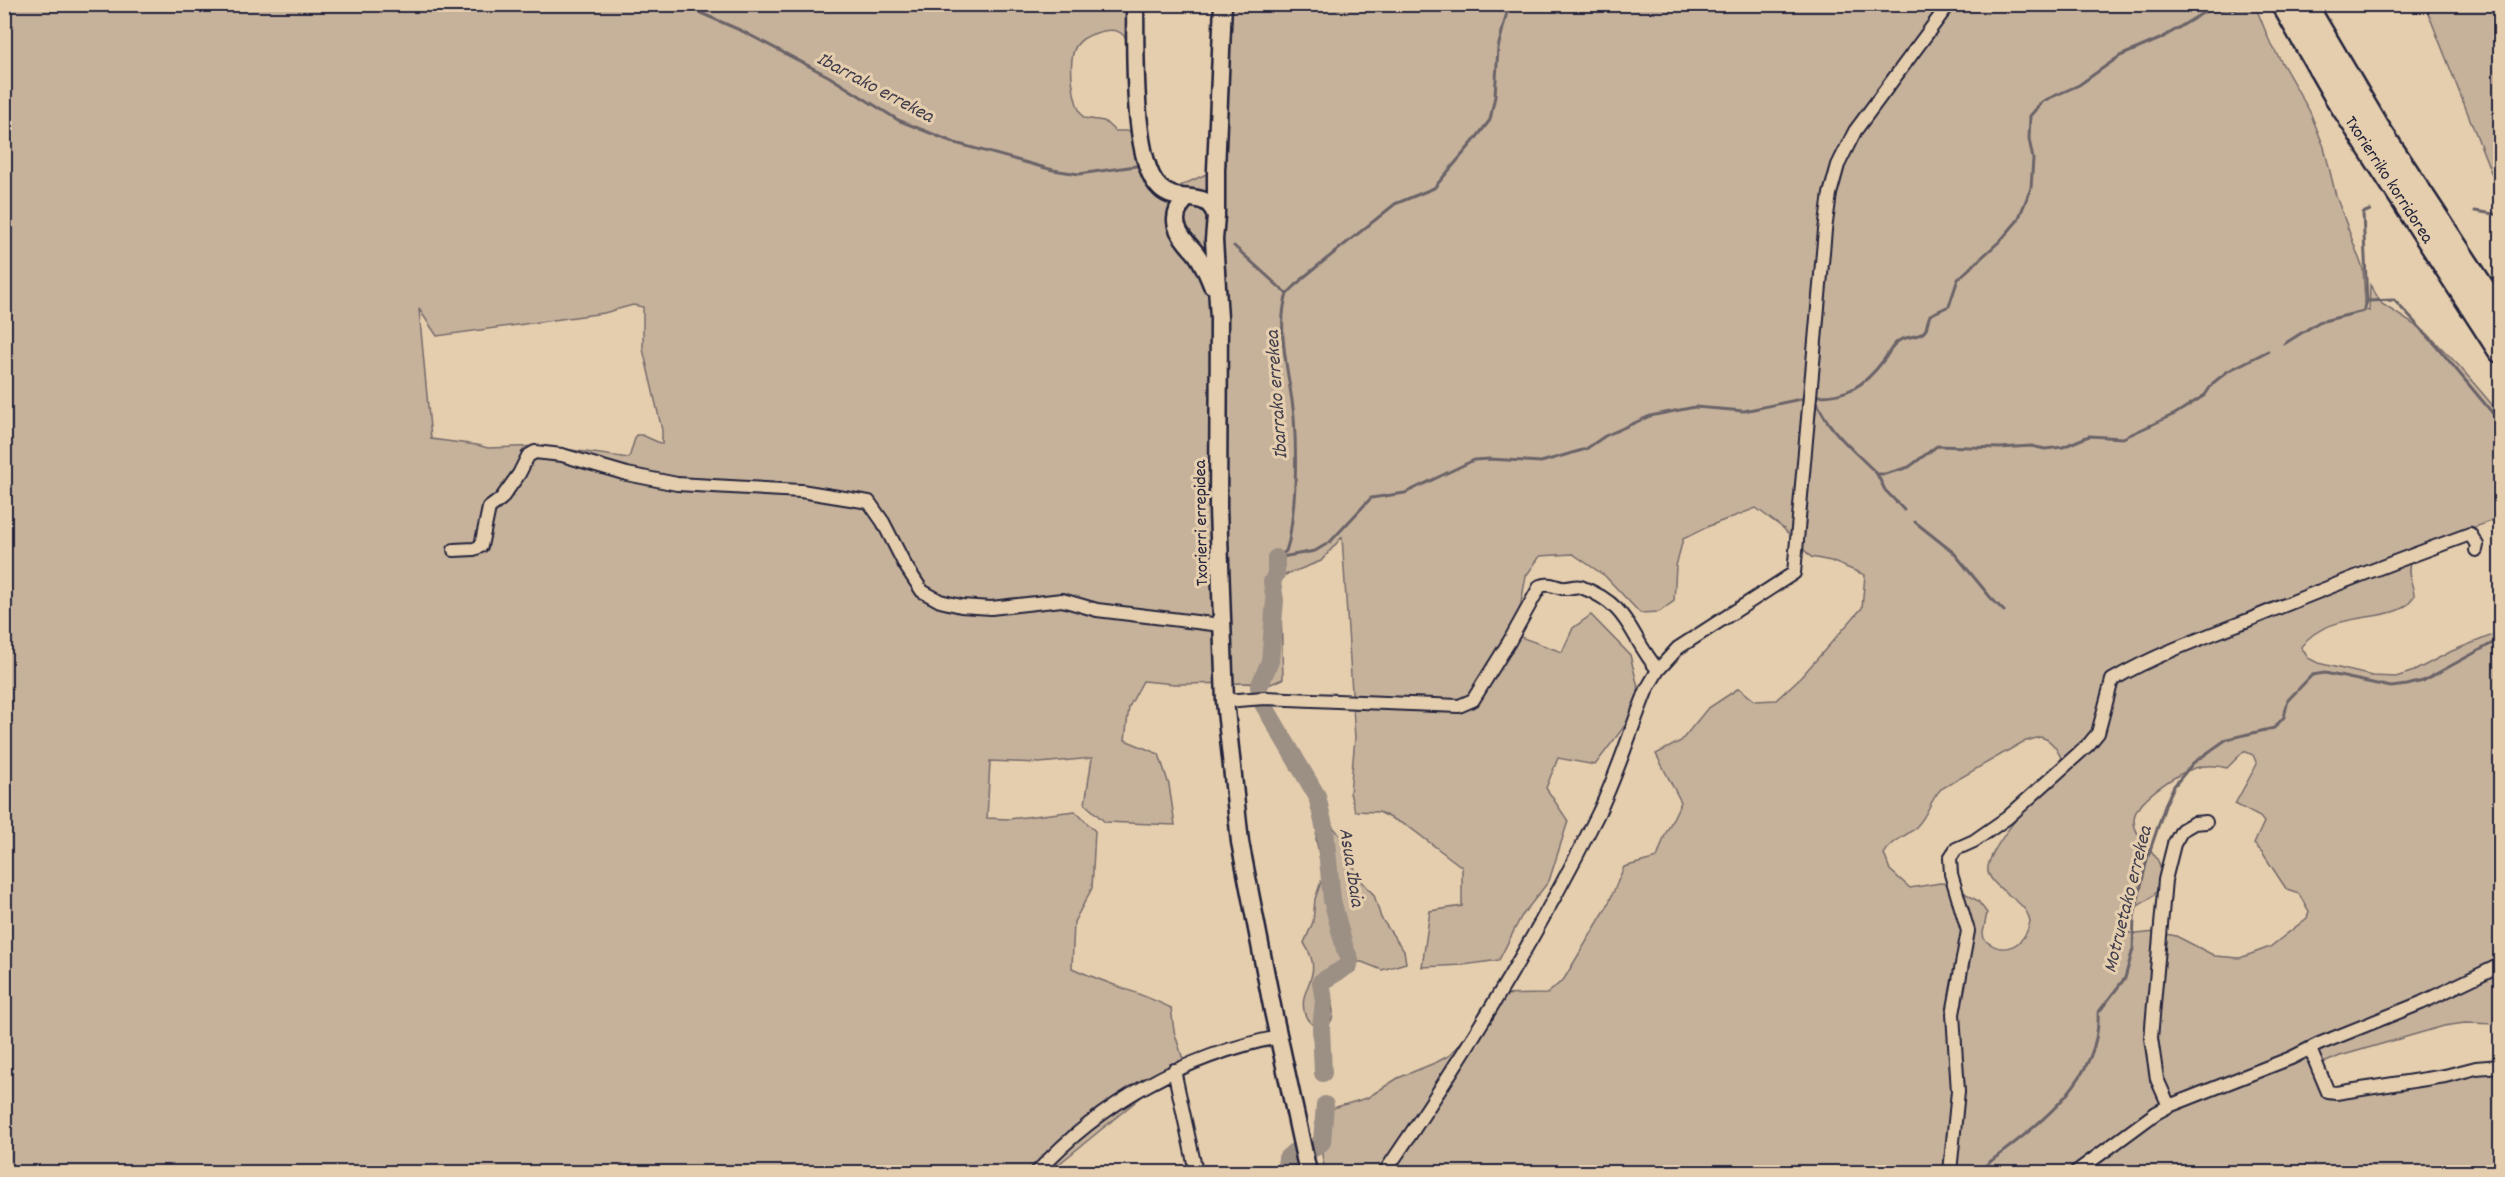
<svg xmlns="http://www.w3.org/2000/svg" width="2505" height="1177" font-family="Dekko,sans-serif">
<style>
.green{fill:#c6b29b;stroke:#746a6b;stroke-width:1.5;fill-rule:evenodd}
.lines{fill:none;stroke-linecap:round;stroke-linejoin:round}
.stream{stroke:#6b6367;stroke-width:3}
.river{stroke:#9c8f84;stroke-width:18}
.street-casing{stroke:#22223b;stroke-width:16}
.secondary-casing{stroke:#22223b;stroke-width:21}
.highway-casing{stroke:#22223b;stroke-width:27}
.street{stroke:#e5ceae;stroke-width:12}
.secondary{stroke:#e5ceae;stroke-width:16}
.highway{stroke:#e5ceae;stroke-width:22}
.labels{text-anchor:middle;stroke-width:6;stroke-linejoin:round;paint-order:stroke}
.street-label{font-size:18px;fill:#22223b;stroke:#e5ceae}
.water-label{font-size:20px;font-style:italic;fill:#403d4d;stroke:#e5ceae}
</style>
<rect width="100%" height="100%" fill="#e5ceae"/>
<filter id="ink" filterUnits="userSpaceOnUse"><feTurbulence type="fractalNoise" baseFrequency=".0167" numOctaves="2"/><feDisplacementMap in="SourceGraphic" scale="12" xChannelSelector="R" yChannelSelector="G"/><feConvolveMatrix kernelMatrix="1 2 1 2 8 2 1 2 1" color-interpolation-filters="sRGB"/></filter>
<g filter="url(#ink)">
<path class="green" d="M5,5H1140L1132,50C1129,45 1127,38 1122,34C1111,25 1083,35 1076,46C1067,61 1073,105 1084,118L1104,121L1115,131H1130L1142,119L1163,181L1176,188L1226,165L1229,5H2255L2269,40L2310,112L2324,147L2336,196L2363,269L2365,301L2363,309L2369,311L2370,285L2382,304L2427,333L2461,368L2500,414V519C2485,522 2414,550 2410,564C2406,573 2414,586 2414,596C2401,627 2329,606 2301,647L2308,658L2318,663L2372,676L2396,677L2414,671L2452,651L2500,632V1024L2465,1023L2444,1026L2340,1056L2321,1064L2329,1089L2500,1067V1172H1325L1321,1148L1324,1142L1326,1110L1367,1098L1398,1078L1437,1062L1450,1055L1470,1032L1495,995L1547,994L1564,979L1607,907L1624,867L1657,858L1665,835L1681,802L1656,754L1681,741L1707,709L1739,688L1755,701L1776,700L1801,677L1862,608L1865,575L1831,561L1811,557L1783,528L1756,508L1709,526L1683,539L1676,566L1674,601L1659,612L1640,613L1605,576L1573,554L1540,556L1526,576L1515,635L1562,652L1573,628L1591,615L1630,655L1642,703L1595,765L1558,758L1546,788L1568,821L1549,881L1521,917L1499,960L1463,965L1422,967L1430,911L1462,906V867L1409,827L1379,812L1355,811L1350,793L1355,738L1342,537L1321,561L1280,577L1283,679L1261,688L1251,683L1175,684L1143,681L1129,707L1125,740L1159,754L1169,785L1175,825L1105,822L1085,804L1092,758L1040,763L990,761L987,818L1009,819L1075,811L1095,831L1092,888L1074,922L1072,968C1104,983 1139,992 1171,1008L1174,1031L1186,1069L1146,1093L1049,1172H5ZM633,305L643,307V349L662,430V444L642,435H636L629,458L542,446L488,448L477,445L431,439L419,309L437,336L604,313ZM2040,737C2052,739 2059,752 2063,763C2048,780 1988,848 1988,868C1987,873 1990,877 1993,881C2004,895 2026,902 2030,921C2026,945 2003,958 1984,939L1983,933L1987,913L1978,901L1950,884L1940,883L1910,888L1890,870L1884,854C1891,840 1907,837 1917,826C1928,815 1930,800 1941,789L2023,742ZM2244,751L2253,755L2257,764L2235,804L2260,817L2264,822L2254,844L2262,852L2287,890L2299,894L2309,911L2307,918L2270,947L2240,958L2215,956L2176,936L2156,932L2136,934L2126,932L2122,924C2128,903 2157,904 2161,881C2166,852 2133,842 2134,820C2134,800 2178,773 2195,768C2206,765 2216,765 2227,768Z
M2425,5H2500V195Z
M1318,816L1330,823L1347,844L1357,876L1374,895L1381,918L1404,951L1406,963L1382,970L1362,962H1352L1348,970L1326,981C1327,992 1333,1002 1333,1013C1333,1031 1310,1031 1305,1014C1296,987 1327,978 1304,943L1313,922L1315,899L1323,876L1316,839Z"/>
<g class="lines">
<path class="stream" d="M680,4L742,31L828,76L898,120L955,143L1053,170L1079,174L1136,166
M2475,211L2500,215
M1234,246L1287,294C1275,329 1291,381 1294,417C1297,459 1296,500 1289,541L1286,551L1280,556
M1287,294L1304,277L1395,204L1434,188L1473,142L1490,120L1495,96L1498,48L1509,4
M2367,301L2363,213L2370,210
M2284,344L2319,322L2364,311L2367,301L2394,300L2435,344L2500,422
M1815,396C1847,397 1864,386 1883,361C1888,355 1891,347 1897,342C1905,335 1921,339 1926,329C1927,325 1928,320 1930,315L1949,306L1958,279L2001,240L2018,220L2031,188L2033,159L2029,139L2030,116L2043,101L2079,85L2120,56L2162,38L2206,11L2230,8L2258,9
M1815,396C1824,428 1855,451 1877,474H1885L1909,467L1937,446L2000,448L2031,446L2045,449L2063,447L2089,436L2123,438L2175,414L2205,395L2213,383L2228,371L2268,351
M1877,474L1885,490L1904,510
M1915,522L1954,553L1991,598L2004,611
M1276,558L1315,551L1330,542L1371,498L1405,493L1474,460L1490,459L1541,462L1586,449L1605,436L1650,416L1695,407L1744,411L1801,399
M1977,1172C2027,1132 2102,1085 2098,1013L2125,978L2133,949L2134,917L2147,859L2166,803L2174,786L2193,763L2227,739L2274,728L2284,717L2288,700L2312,675L2325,673L2391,687L2407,685L2423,681L2500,639"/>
<path class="river" d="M1259,687L1270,661L1275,600L1272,582L1276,574V558
M1262,702L1317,796L1325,830L1332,900L1345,949L1350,959L1349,965L1321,982L1324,1001L1321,1028L1323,1073
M1314,1148L1322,1142L1325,1105
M1285,1172L1287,1158L1294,1152"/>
<defs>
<path id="street" d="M454,550L474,549L481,546L489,508L501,499L519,474L528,456L535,452L562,455L627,474L677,484L801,491L869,502L883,522L905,565L922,591L940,601L961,606L991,608L1062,600L1097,610L1221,625
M1225,701L1264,698L1459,706L1473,700L1509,642L1540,586C1549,583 1553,586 1562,588C1568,589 1575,585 1581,587C1631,606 1628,634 1658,670
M2310,1049L2328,1092L2336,1093L2445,1076L2476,1068L2500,1066
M1174,1070L1196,1172
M2169,1106L2157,1079L2151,1038L2165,880L2174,844L2182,830L2194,823L2206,822
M1037,1172C1100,1103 1186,1055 1279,1037
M1385,1172C1463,1058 1535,940 1597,816C1617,776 1630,731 1647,689L1658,670L1678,648L1794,573L1825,230L1830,194L1838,165L1855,131L1949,4
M1950,1172L1958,1091L1953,1014L1968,931L1951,874L1950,858L1956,849L1974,841L2007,818L2089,744L2098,733L2112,680C2155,655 2204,637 2251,619C2323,589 2396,561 2470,534L2477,545L2476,550
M2076,1172L2156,1113L2169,1106L2291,1058L2319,1044L2421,1003L2500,965"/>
<path id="secondary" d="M1135,4C1136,44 1131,162 1160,188C1178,206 1207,187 1216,216
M1223,4L1216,170V216L1214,240L1219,318L1218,509L1225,701L1240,842L1273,1011L1308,1172
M1186,199C1167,219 1178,234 1194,251C1202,260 1208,275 1212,285"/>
<path id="highway" d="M2283,4L2335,95L2500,351
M2305,4L2378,128L2500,314"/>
</defs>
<use href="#street" class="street-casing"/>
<use href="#secondary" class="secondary-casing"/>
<use href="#highway" class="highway-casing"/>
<use href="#street" class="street"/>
<use href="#secondary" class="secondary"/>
<use href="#highway" class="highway"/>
</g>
</g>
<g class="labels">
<g class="street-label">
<text transform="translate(2390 179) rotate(57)" y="6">Txorierriko korridorea</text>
<text transform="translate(1200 523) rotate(-91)" y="6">Txorierri errepidea</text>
</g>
<g class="water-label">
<text transform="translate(876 86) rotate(28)" y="7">Ibarrako errekea</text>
<text transform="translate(1275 395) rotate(-94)" y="7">Ibarrako errekea</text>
<text transform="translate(1353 867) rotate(81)" y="7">Asua Ibaia</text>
<text transform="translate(2126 899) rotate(-76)" y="7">Motruetako errekea</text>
</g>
</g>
<rect width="2505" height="1177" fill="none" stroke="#e5ceae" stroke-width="24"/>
<rect x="12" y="12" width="2481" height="1153" fill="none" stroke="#22223b" stroke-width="2" filter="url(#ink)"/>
</svg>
